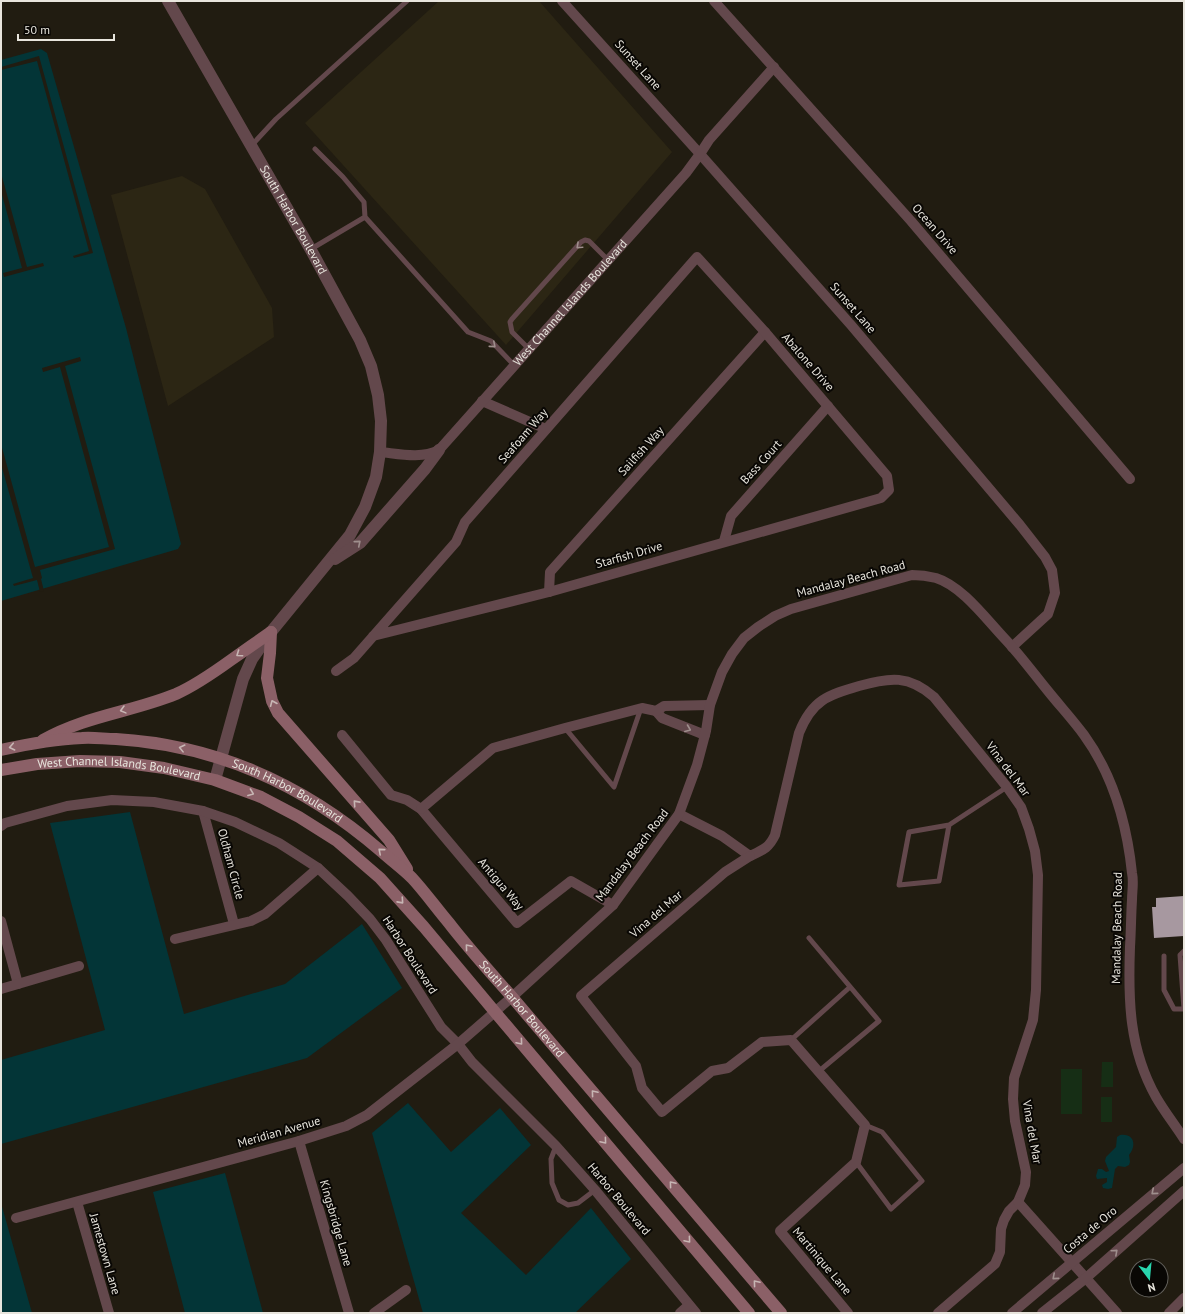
<svg xmlns="http://www.w3.org/2000/svg" width="1185" height="1314" font-family="'PT Sans',sans-serif">
<style>
.built{fill:#2c2614}
.green{fill:#162e15}
.water{fill:#033537}
.pier{fill:#211c11}
.building{fill:#a798a0}
.lines{fill:none;stroke-linecap:round;stroke-linejoin:round}
.service{stroke:#63484c;stroke-width:5}
.minor{stroke:#63484c;stroke-width:10}
.tertiary{stroke:#63484c;stroke-width:12}
.secondary{stroke:#8b6067;stroke-width:12}
.oneway{stroke:#9f8f8d}
.oneway2{stroke:#c7b6b4}
.labels{text-anchor:middle;stroke-width:4;stroke-linejoin:round;paint-order:stroke}
.street-label{font-size:12px;fill:#e8e5dd;stroke:#090704}
</style>
<rect width="100%" height="100%" fill="#211c11"/>
<path class="built" d="M439,1H539L672,152L506,345L305,123Z
M182,176L205,189L272,308L274,337L168,406L111,195Z"/>
<path class="green" d="M1102,1062H1113V1087H1101Z
M1061,1069H1082V1114H1061Z
M1101,1097H1112V1122H1101Z"/>
<path class="water" d="M41,49L47,53L126,328L181,544L178,549L1,601V60Z
M130,812L184,1014L285,984L362,924L402,988L307,1058L1,1144V1060L105,1030L50,823Z
M408,1103L451,1152L500,1108L531,1145L461,1213L526,1275L591,1208L631,1259L575,1313H423L372,1133Z
M1120,1135C1134,1133 1137,1145 1129,1155L1130,1162L1129,1165L1125,1167L1118,1166L1115,1169L1112,1188L1108,1189L1103,1188L1102,1185L1107,1182V1178L1097,1179L1096,1176L1098,1169H1102L1106,1172L1109,1171L1105,1161L1106,1157L1116,1147L1117,1137Z
M225,1173L263,1313H185L153,1192Z
M1,1203L32,1313H1Z"/>
<path class="pier" d="M39,56L93,253L74,258L73,256L89,251L37,61L1,70V67Z
M1,173L27,267L43,263L44,266L4,277L3,273L22,268L1,191Z
M80,357L81,361L65,366L115,549L40,570L42,578L41,579L44,591L40,592L37,580L14,586L13,584L33,578L1,464V444L35,567L109,547L60,367L43,372L42,368Z"/>
<path class="building" d="M1184,896V936L1154,938L1152,907H1156V898Z"/>
<g class="lines">
<path class="service" d="M251,146L276,119L407,1
M315,149L343,177L364,202L365,217
M311,249L365,217L468,332L491,341L514,365
M529,349L512,332L510,322L512,319L581,242L585,240L589,241L608,260
M565,728L614,787L641,708
M949,825L909,832L899,885L939,881L949,825L1007,787
M809,938L879,1021L818,1072
M1184,951L1180,955L1184,1009
M1164,956V990L1174,1009H1184
M791,1040L850,987
M556,1146L551,1159L552,1183L559,1200L568,1205L578,1203L595,1190
M856,1162L891,1209L922,1181L882,1132L865,1125"/>
<g class="minor">
<path d="M562,1L700,154L851,325L1020,525L1045,557L1052,570L1055,593L1048,614L1012,647"/>
<path d="M714,1L911,221L1130,479"/>
<path d="M482,401L546,429"/>
<path id="s1" d="M380,452C400,454 421,459 439,450L686,173L700,154L709,140L774,67"/>
<path d="M724,541L731,516L828,406"/>
<path d="M549,592L550,572L765,332"/>
<path d="M336,671L354,658L456,542L465,522L697,257L765,332L887,476L889,490L881,498L549,592L373,636"/>
<path d="M656,711L662,718L705,735"/>
<path d="M342,735L391,795L407,800L421,809L517,923L571,881L613,905"/>
<path d="M421,809L493,748L565,728L642,708L656,711L664,706L710,705"/>
<path d="M203,811L234,924"/>
<path d="M679,814L722,836L750,856C763,850 769,848 775,835L799,733C812,700 828,695 859,686C890,677 909,675 934,697L1007,787L1021,807L1029,829L1035,851L1038,875L1036,990L1033,1020L1014,1078L1013,1099L1015,1121L1026,1172L1025,1185L1018,1202L1009,1211L1004,1220L1001,1229L1000,1252L995,1264L938,1313"/>
<path d="M1,826L5,823L67,806L112,800L154,802L203,811L235,822L279,843L318,868L348,896L370,919L386,940L441,1027L458,1044L472,1062L556,1146L595,1190L696,1313"/>
<path d="M750,856L725,872L581,996L636,1066L642,1088L662,1112L712,1071L728,1068L762,1042L791,1040L865,1125L856,1162L780,1231L848,1313"/>
<path d="M1,921L18,984"/>
<path d="M175,939L251,921L265,914L318,868"/>
<path d="M1,989L79,966"/>
<path d="M299,1141L349,1313"/>
<path d="M77,1202L109,1313"/>
<path d="M1018,1202L1117,1313"/>
<path d="M16,1218L299,1141L346,1126L367,1115L458,1044L512,997L613,905L679,814L697,765L706,731L710,705L722,672L732,654L744,638L758,627L775,616L791,609L912,575C920,575 928,576 936,578C962,586 986,619 1005,639C1021,656 1034,674 1048,691C1060,706 1073,720 1084,735C1113,775 1127,825 1132,873C1134,882 1132,891 1132,900C1131,916 1131,931 1130,947C1128,1000 1129,1049 1156,1097C1164,1111 1175,1125 1184,1139"/>
<path d="M374,1313L406,1290"/>
<path d="M680,1313L689,1305"/>
<path d="M1012,1313L1184,1168"/>
<path d="M1042,1313L1086,1278L1184,1191"/>
<path d="M1169,1313L1184,1298"/>
</g>
<g class="tertiary">
<path id="s2" d="M168,1L311,250L360,340L371,366L378,395L381,421L380,452L376,477L365,507L350,535L271,632L252,659L243,679L215,780"/>
<path d="M335,559L360,543L425,469L439,450"/>
</g>
<g class="secondary">
<path d="M271,632L270,653L267,678L272,701L278,713L389,840L407,869"/>
<path d="M43,740C85,716 132,712 176,694C196,685 213,673 231,660C244,651 258,641 271,632"/>
<path id="s3" d="M1,750C28,744 55,739 82,738C93,737 105,739 116,739C218,745 306,786 382,852C392,861 403,869 412,878C425,892 437,909 449,923C469,949 491,973 512,997L781,1313"/>
<path id="s4" d="M1,770L37,764L80,761L120,762L164,768L215,780L261,797L299,817L337,841L380,878L424,927L495,1012L749,1313"/>
</g>
</g>
<defs><path id="oneway-chevron" d="M-2-3.5L2.5 0L-2 3.5" fill="none" stroke-width="1.6" stroke-linecap="round" stroke-linejoin="round"/></defs>
<g class="oneway">
<use href="#oneway-chevron" transform="translate(579 246) rotate(137)"/>
<use href="#oneway-chevron" transform="translate(493 345) rotate(41)"/>
<use href="#oneway-chevron" transform="translate(358 543) rotate(-40)"/>
<use href="#oneway-chevron" transform="translate(688 729) rotate(22)"/>
<use href="#oneway-chevron" transform="translate(1154 1192) rotate(140)"/>
<use href="#oneway-chevron" transform="translate(1115 1252) rotate(-42)"/>
<use href="#oneway-chevron" transform="translate(1055 1277) rotate(139)"/>
</g>
<g class="oneway2">
<use href="#oneway-chevron" transform="translate(239 654) rotate(145)"/>
<use href="#oneway-chevron" transform="translate(273 703) rotate(-113)"/>
<use href="#oneway-chevron" transform="translate(123 710) rotate(165)"/>
<use href="#oneway-chevron" transform="translate(12 747) rotate(168)"/>
<use href="#oneway-chevron" transform="translate(182 748) rotate(-166)"/>
<use href="#oneway-chevron" transform="translate(251 793) rotate(21)"/>
<use href="#oneway-chevron" transform="translate(356 803) rotate(-132)"/>
<use href="#oneway-chevron" transform="translate(381 851) rotate(-139)"/>
<use href="#oneway-chevron" transform="translate(401 901) rotate(48)"/>
<use href="#oneway-chevron" transform="translate(468 947) rotate(-130)"/>
<use href="#oneway-chevron" transform="translate(520 1042) rotate(50)"/>
<use href="#oneway-chevron" transform="translate(594 1093) rotate(-130)"/>
<use href="#oneway-chevron" transform="translate(604 1141) rotate(50)"/>
<use href="#oneway-chevron" transform="translate(672 1184) rotate(-130)"/>
<use href="#oneway-chevron" transform="translate(688 1240) rotate(50)"/>
<use href="#oneway-chevron" transform="translate(756 1283) rotate(-130)"/>
</g>
<g class="labels">
<g class="street-label">
<text transform="translate(638 65) rotate(48)" y="4">Sunset Lane</text>
<text dy="4" stroke="none"><textPath href="#s2" startOffset="252">South Harbor Boulevard</textPath></text>
<text transform="translate(935 229) rotate(49)" y="4">Ocean Drive</text>
<text dy="4" stroke="none"><textPath href="#s1" startOffset="257">West Channel Islands Boulevard</textPath></text>
<text transform="translate(853 308) rotate(49)" y="4">Sunset Lane</text>
<text transform="translate(808 362) rotate(49)" y="4">Abalone Drive</text>
<text transform="translate(523 436) rotate(-49)" y="4">Seafoam Way</text>
<text transform="translate(641 451) rotate(-48)" y="4">Sailfish Way</text>
<text transform="translate(761 462) rotate(-48)" y="4">Bass Court</text>
<text transform="translate(629 555) rotate(-16)" y="4">Starfish Drive</text>
<text transform="translate(851 579) rotate(-15)" y="4">Mandalay Beach Road</text>
<text transform="translate(1008 769) rotate(53)" y="4">Vina del Mar</text>
<text dy="4" stroke="none"><textPath href="#s4" startOffset="119">West Channel Islands Boulevard</textPath></text>
<text dy="4" stroke="none"><textPath href="#s3" startOffset="297">South Harbor Boulevard</textPath></text>
<text transform="translate(632 855) rotate(-53)" y="4">Mandalay Beach Road</text>
<text transform="translate(231 864) rotate(75)" y="4">Oldham Circle</text>
<text transform="translate(501 884) rotate(50)" y="4">Antigua Way</text>
<text transform="translate(656 914) rotate(-41)" y="4">Vina del Mar</text>
<text transform="translate(1117 928) rotate(-89)" y="4">Mandalay Beach Road</text>
<text transform="translate(410 955) rotate(57)" y="4">Harbor Boulevard</text>
<text dy="4" stroke="none"><textPath href="#s3" startOffset="621">South Harbor Boulevard</textPath></text>
<text transform="translate(279 1132) rotate(-16)" y="4">Meridian Avenue</text>
<text transform="translate(1032 1132) rotate(80)" y="4">Vina del Mar</text>
<text transform="translate(619 1199) rotate(50)" y="4">Harbor Boulevard</text>
<text transform="translate(336 1223) rotate(74)" y="4">Kingsbridge Lane</text>
<text transform="translate(1090 1230) rotate(-40)" y="4">Costa de Oro</text>
<text transform="translate(105 1254) rotate(74)" y="4">Jamestown Lane</text>
<text transform="translate(822 1261) rotate(50)" y="4">Martinique Lane</text>
</g>
</g>
<rect width="1185" height="1314" fill="none" stroke="#e8e5dd" stroke-width="4"/>
<g transform="translate(1149 1278) rotate(164)"><circle r="19" fill="#090704" stroke="#62605b"/>
<path d="M0-3L7 15L0 10L-7 15Z" fill="#29d5ad"/>
<text y="-6" font-size="11" font-weight="bold" text-anchor="middle" fill="#e8e5dd">N</text>
</g>
<path d="M18 34v6h96v-6" fill="none" stroke="#e8e5dd" stroke-width="2"/>
<text x="24" y="34" font-size="12" fill="#e8e5dd" stroke="#090704" stroke-width="3" paint-order="stroke">50 m</text>
</svg>
